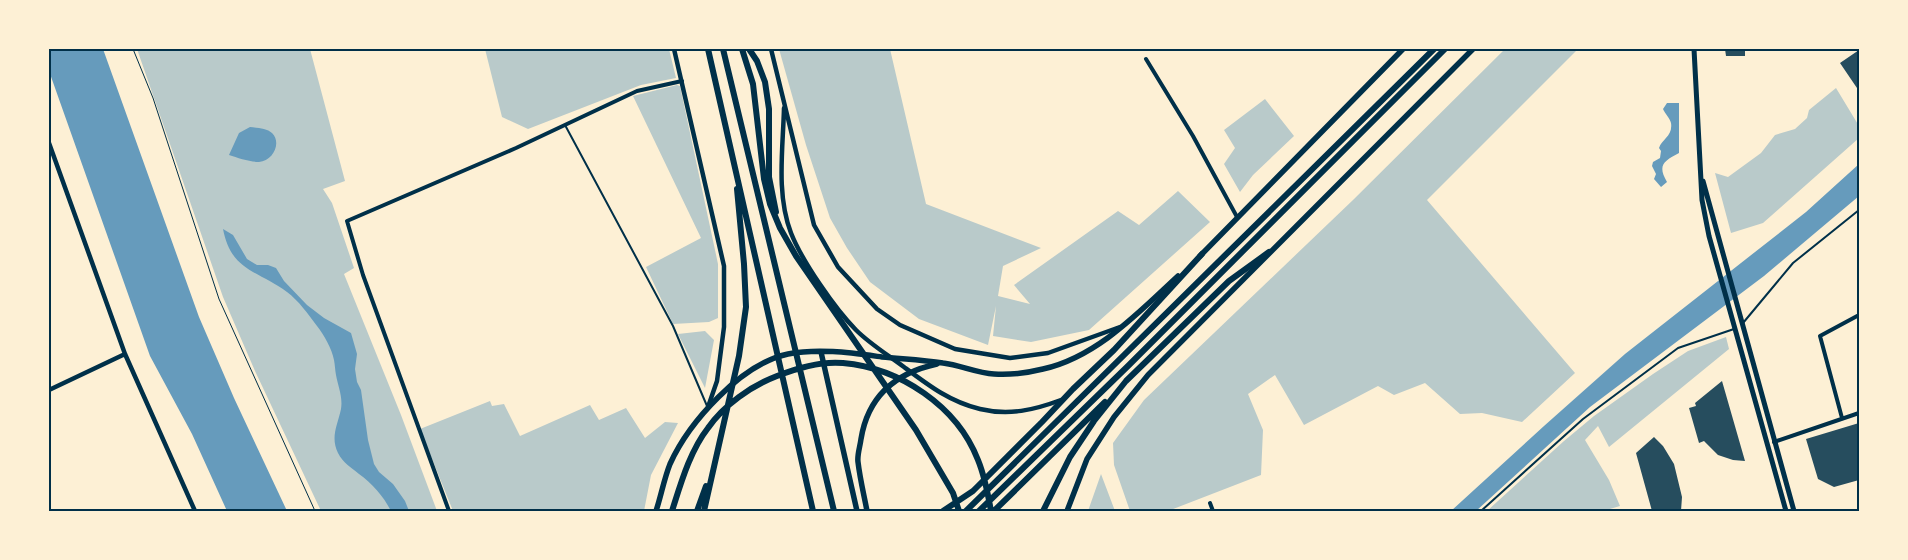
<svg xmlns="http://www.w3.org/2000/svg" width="1908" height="560" font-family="Rubik,sans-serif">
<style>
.green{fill:#b9caca}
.water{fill:#669bbc}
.building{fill:#264d5e}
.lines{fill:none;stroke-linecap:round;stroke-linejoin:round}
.path{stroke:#003049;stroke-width:1}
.service{stroke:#003049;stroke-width:2}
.minor{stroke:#003049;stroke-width:4}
.tertiary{stroke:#003049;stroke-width:4.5}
.secondary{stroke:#003049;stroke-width:5}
.primary{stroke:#003049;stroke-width:5.5}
.motorway{stroke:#003049;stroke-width:6}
.neatline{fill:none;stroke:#003049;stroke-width:2}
</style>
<rect width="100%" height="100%" fill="#fdf0d5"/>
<path class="green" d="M137,49H310L345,181L323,189L332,203L354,268L344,274L401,415L437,511H321L255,371L223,297Z
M485,49H669L676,78L641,85L528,129L502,117Z
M779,49H890L926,204L1041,248L1003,266L998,296L1030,304L1014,285L1118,211L1139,225L1178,191L1210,222L1089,330L1031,342L993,336L996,306L988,345L919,319L870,282L847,248L830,218L806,145Z
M1505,49H1578L1427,200L1575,373L1522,422L1482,413L1460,414L1425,383L1394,395L1378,386L1304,425L1275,375L1248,394L1263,430L1261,475L1168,511H1130L1114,465L1113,443L1144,400L1353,200Z
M677,85L680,86L718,264V318L709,322L673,324L646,267L701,238L633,96Z
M1836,88L1859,126V138L1763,223L1731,233L1715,173L1728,177L1761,153L1775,135L1795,129L1807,118L1809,110Z
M1265,99L1294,136L1253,175L1240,192L1224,164L1235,148L1224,130Z
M705,331L714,340L705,388L678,334Z
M1726,337L1729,349L1609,447L1598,426L1585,440L1609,480L1620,506L1603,511H1487L1564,441L1594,416L1653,374L1688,351Z
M490,401L492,406L504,404L520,436L590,405L599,420L626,408L645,438L665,422L678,423L651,475L644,511H453L420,429Z
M1101,474L1115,511H1088Z"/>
<path class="water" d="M49,49H103L199,317L234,398L287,511H227L192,434L150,356L49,71Z
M1667,103H1679V153C1664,161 1657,165 1667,182L1661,187L1654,179L1656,174L1652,166L1653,162L1660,158L1661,151L1659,148C1662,139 1673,136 1671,123C1670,118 1665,114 1663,109Z
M250,127C257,128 267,128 272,133C282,143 273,161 259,162C250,162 238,158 229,155L239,133Z
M1859,164V196L1764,276L1590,407L1476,511H1451L1544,426L1625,354L1806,212Z
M223,229L233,235L247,259L257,265H268L276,268L284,281L307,305L324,318L351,333L357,354L355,369L357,382L361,390L368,440L374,464L379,472L393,484L405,501L409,511H391C384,497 372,483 359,474C351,467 343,463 338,453C330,437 338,424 341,409C343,397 338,386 336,375C335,370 335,365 334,360C332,349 324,335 317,326C309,315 298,300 287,292C257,270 231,271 223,229Z"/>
<path class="building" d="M1725,49H1745V56H1726Z
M1859,50V91L1840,63Z
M1722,381L1745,461L1733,460L1718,455L1704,441L1699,443L1689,408L1696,406L1695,403Z
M1859,423V480L1834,487L1818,479L1806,439Z
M1654,437L1663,446L1674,464L1682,497L1681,511H1652L1636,453Z"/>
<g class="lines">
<path class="path" d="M133,49L153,98L219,299L315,511"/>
<path class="service" d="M565,125L673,326L707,406
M1743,323L1793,263L1859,210
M1481,511L1583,419L1678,348L1734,329"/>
<path class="minor" d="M1146,59L1193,136L1237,217
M1842,418L1820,336L1859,315
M1774,442L1859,413
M1210,503L1213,511
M449,511L363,275L347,221L516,148L637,91L682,81"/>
<path class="tertiary" d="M674,49L724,266V327L717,381L708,407
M771,49L814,225L838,267L877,309L900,325L955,349L1010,358L1048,353L1120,327
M784,108C783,149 776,194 791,233C802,261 835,309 856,330C870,344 888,355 904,367C928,385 950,402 980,409C1009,416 1034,410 1061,400
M49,143L125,354L195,511
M49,390L125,354"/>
<path class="secondary" d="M1694,49L1702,200L1709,236L1786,511
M1703,181L1794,511"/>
<path class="primary" d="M1200,256L1403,49
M821,352L857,511
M656,511C661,496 664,479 670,464C689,422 741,364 788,354C819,348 852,353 882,357C902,359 923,360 943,363C960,365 977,373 994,374C1010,375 1027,373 1043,369C1097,357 1139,312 1178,276
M867,511C864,495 860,479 858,462C857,455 860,447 861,439C868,396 895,373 937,364
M1067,511L1087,459L1114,417L1148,375L1473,49"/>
<path class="motorway" d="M708,49L813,511
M723,49L834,511
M742,49L753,84L764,179L770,204L780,228L796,256L916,430L953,493L959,511
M749,49L757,61L765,82L769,109V177L776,212
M672,511C681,483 690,451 708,428C724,405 751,386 777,376C797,368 821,361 843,363C900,368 957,406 978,460C985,477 988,494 991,511
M697,511L706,486
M704,511L739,356L746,307L744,264L737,189
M943,511L973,491L1042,422L1073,389L1114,350L1202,254
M966,511L1434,49
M979,511L1129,365L1445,49
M994,511L1105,402
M1043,511L1070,457L1094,421L1126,381L1229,281L1269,252"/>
</g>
<rect width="1908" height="560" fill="none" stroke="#fdf0d5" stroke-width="100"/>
<rect x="50" y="50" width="1808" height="460" class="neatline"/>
</svg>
